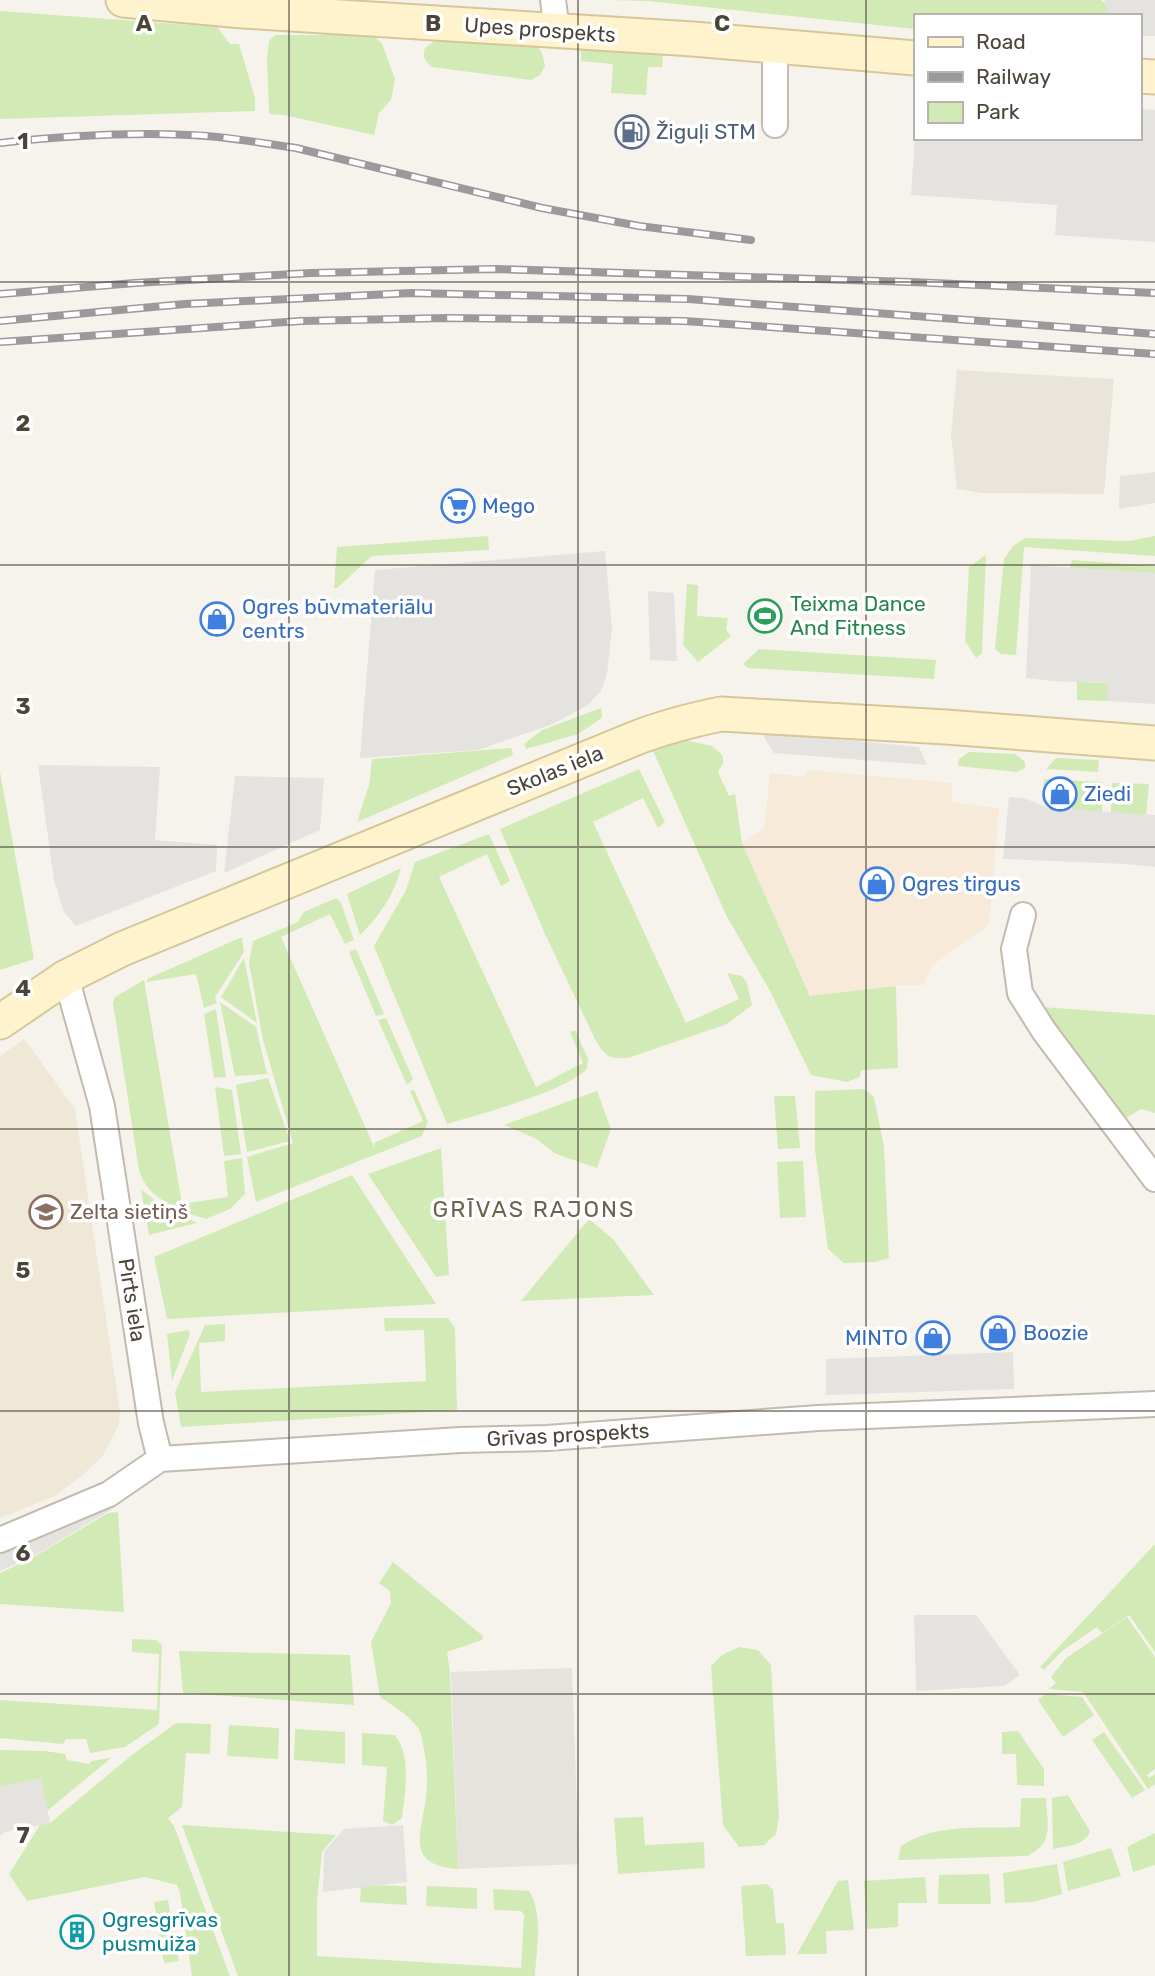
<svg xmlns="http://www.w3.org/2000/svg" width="1155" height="1976" font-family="Rubik,sans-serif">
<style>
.residential{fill:#eae5da}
.commercial{fill:#f7ead8}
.industrial{fill:#e6e2dd}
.education{fill:#efe8d6}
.green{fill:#d2eab5}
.parking{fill:#e5e3e0}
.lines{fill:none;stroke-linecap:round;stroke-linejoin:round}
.minor-casing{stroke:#c2bbae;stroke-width:28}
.secondary-casing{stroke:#d6c79b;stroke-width:37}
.minor{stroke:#fff;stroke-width:24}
.secondary{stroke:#fff3cd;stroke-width:33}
.rail-casing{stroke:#9a9a9a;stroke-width:8}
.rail{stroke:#fff;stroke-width:5;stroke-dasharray:16;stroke-linecap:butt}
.grid{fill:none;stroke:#4b4439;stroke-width:2;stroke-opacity:0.55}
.labels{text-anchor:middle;stroke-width:7;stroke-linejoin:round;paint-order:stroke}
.street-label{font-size:21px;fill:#4b4439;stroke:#fff}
.service-label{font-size:21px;fill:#4e5e75;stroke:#fff;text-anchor:start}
.shop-label{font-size:21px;fill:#366cbe;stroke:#fff;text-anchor:start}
.leisure-label{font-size:21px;fill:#27864d;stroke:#fff;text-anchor:start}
.education-label{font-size:21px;fill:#785e54;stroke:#fff;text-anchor:start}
.culture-label{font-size:21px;fill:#0d838f;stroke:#fff;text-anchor:start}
.neighbourhood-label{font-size:23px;letter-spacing:2px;fill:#6e6250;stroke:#fff}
.grid-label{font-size:23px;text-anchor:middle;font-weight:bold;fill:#4b4439;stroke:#fff;stroke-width:7;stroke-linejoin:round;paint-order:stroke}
</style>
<rect width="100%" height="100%" fill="#f6f3ec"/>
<path class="residential" d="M957,370L1114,379L1104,494L982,493L957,489L951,436Z"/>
<path class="commercial" d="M807,770L953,783L951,802L999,808L989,925L931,966L924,985L896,986L811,996L742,843L764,829L770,773L805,777Z"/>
<path class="industrial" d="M1155,472V503L1119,509L1120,476Z
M572,1668L579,1864L458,1869L451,1672Z"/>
<path class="education" d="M24,1039L75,1109L120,1412L119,1425L102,1457L79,1478L55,1496L0,1518V1056Z"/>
<path class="green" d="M607,0H1101L1107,5L1109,16H915V29L648,1Z
M0,11L217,27L230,44H239L255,98V111L0,119Z
M275,35H361L375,37L382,44L395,79L391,100L379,113L374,135L284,115L269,114L267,60L269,41Z
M437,39L536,45L542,53L545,66L540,75L531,80L432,67C425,61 422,57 425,48Z
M581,48L663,53L662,67H648L646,95L611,93L613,64L581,61Z
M488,536L489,550L372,556L337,588H334L337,547Z
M1155,536V556L1024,547L1016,655L1001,654L995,649L1004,559L1013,546L1025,538L1129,541Z
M986,555L982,653L976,658L965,641L969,567Z
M1072,560L1155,566V573L1070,568Z
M687,584L698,585L697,616L728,618L726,630L731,636L698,662L683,645Z
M759,649L936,660L934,679L748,668L743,664Z
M1077,682L1108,683V701L1077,700Z
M601,708L602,718L578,734L526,749L524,744L542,730Z
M681,739L712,746L723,756V763L718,772L729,796L735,794L742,843L810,996L896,986L898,1068L861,1070L860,1077L847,1082L811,1075L770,991L726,915L650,744Z
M511,748L513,755L357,822L369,785L372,759Z
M969,752L1015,754L1025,762V768L1017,772L958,766L959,759Z
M1056,758L1099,760L1098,772L1046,769Z
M639,769L665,822L658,828L643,798L593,822L686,1023L739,999L727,973L742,976L747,983L752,1005L727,1024L628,1058C608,1059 605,1056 595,1039L545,934L500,829Z
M0,772L34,959L0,970Z
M1044,779L1103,782L1102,812L1072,810L1073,786L1049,784L1047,803L1043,802Z
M1112,783L1149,784L1146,815L1111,813Z
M489,834L510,881L501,886L487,854L439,877L536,1087L583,1063L570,1032L575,1030L588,1059L587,1069C559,1094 485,1112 447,1124L374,946L406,890L415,862Z
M401,868C394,895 380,915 360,935L347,894Z
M336,898L341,903L354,940L345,944L330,914L281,937L375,1149L374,1143L423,1121L410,1091L414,1090L428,1122L422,1136L256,1202L247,1157L293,1143L263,1040L249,963L253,941L298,922L304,912Z
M242,937L244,952L215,997L217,1003L204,1008L196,974L147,982V979Z
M356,949L384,1014L376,1016L349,952Z
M244,958L257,1023L221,997Z
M144,980L182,1204L228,1197L224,1161L242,1158L245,1194L230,1209L206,1219C181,1212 146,1198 139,1170L113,1003L115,997Z
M220,1002L256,1027L267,1074L235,1076Z
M1041,1007L1155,1015V1113L1141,1109L1124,1119Z
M216,1009L226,1077L214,1078L204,1014Z
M386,1018L413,1079L407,1085L378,1020Z
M268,1078L290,1141L247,1152L236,1085Z
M215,1087L232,1090L241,1154L224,1156Z
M864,1089L874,1097L884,1147L889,1258L875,1262L844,1263L828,1249L815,1150V1091Z
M597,1091L611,1129L597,1168L556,1154L535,1138L504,1125Z
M774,1096H795L800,1148L778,1149Z
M441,1148L449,1275L436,1277L368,1174Z
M803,1161L806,1217L780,1218L777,1162Z
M352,1175L436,1304L167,1319L154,1257Z
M141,1189L163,1207L197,1223L149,1235Z
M589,1219L613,1239L654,1295L521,1301Z
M384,1318H448L455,1328L457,1410L181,1427L175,1392L205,1325L225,1324V1341L199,1343L201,1392L426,1381L424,1330L385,1331Z
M188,1330L190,1334L172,1381L167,1334Z
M118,1512L124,1612L0,1604V1573L32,1558L108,1513Z
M1155,1544V1652L1129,1615L1102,1633L1097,1627L1062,1651L1044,1670L1040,1667Z
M393,1562L483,1636L482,1640L447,1652L450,1672L458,1869C405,1865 421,1835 426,1797C428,1782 427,1764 424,1749C422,1742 422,1733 418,1728C409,1715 392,1705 380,1697L371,1642L391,1603L390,1591L379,1583Z
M1127,1617L1155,1657V1769L1147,1775L1149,1778L1155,1774V1784L1148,1789L1083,1692L1049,1689L1056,1683L1051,1677L1066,1658Z
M132,1639L156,1640L162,1645L159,1724L125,1747L90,1753L86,1739H66L63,1744L0,1738V1700L157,1710L159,1654L132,1652Z
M739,1647L758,1650L771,1665L779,1817L776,1834L764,1845L739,1847L723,1825L711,1666L722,1655Z
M179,1651L350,1655L354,1705L183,1693Z
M1046,1694L1082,1697L1094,1715L1063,1737L1038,1700Z
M176,1723L211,1724L210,1754L186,1753L182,1807L168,1818L174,1826L230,1976H192L180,1893L177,1885L145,1877L27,1901L9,1874L40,1825L50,1823L132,1755Z
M229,1725L279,1728L278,1759L227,1756Z
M295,1729L345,1732V1764L294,1760Z
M1018,1731L1044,1769V1786L1017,1785L1016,1754H1002V1732Z
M1104,1732L1145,1790L1132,1798L1092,1740Z
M362,1733L395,1735C412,1758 405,1791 402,1818L392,1825L383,1821L387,1767L362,1765Z
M0,1750L45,1751L65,1754L67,1760L89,1764L91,1761L111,1758L46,1812L40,1779L0,1786Z
M1068,1795L1090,1831C1085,1846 1066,1846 1053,1849L1052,1798Z
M1021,1798H1046C1047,1825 1055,1842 1027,1856L898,1860L901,1846C935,1823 981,1829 1020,1827Z
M643,1817L645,1845L704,1842L705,1868L618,1874L614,1818Z
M182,1825L336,1835L322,1852L317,1901V1956L521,1968L524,1915L521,1911L494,1910L493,1889L529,1891C544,1914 536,1950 535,1976H238Z
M1155,1833V1865L1133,1872L1127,1847Z
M1111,1848L1121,1876L1068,1891L1063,1862Z
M1057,1864L1062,1894L1033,1902L1005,1903L1003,1873Z
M989,1874L991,1904H938L939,1875Z
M925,1877L927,1903H898V1927L867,1929L864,1881Z
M848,1880L854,1930L826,1931L827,1954H797L838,1881Z
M767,1884L773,1890L776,1923H784L786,1955L746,1956L741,1886Z
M361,1885L406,1886L407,1905L360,1902Z
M427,1886L477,1888V1909L426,1906Z
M168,1900L179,1961L164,1963L154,1902Z"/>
<path class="parking" d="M1104,0H1155V36H1139V16H1109Z
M1139,109L1155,110V242L1055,235L1057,205L911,195L915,138H1139Z
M605,551L612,628L607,674L601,691L588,705L553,724L478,750L360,758L375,570Z
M1031,565L1155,573V704L1108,701L1107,683L1052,681L1026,678Z
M648,591L674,593L677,661L650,660Z
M761,732L919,747L927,765L774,753Z
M38,765L160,767L155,840L217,845L216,871L76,926L64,912L54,880Z
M235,776L324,778L320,830L224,873Z
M1009,797L1024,798L1048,808L1155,815V867L1126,864L1003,859Z
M1013,1352L1014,1389L826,1395V1359Z
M109,1494L114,1508L32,1557L0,1571V1540Z
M914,1615H976L1020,1675L1004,1686L916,1691Z
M41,1778L50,1823L5,1832L0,1836V1786Z
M403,1825L407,1882L323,1892L324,1852L344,1829Z"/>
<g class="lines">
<defs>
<path id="minor" d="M553,0L557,32
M775,125V46
M1023,915L1014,949L1020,993L1044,1031L1155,1179
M66,977L102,1106L151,1423L160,1459
M0,1540L109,1494L160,1459L460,1440L547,1438L818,1418L1155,1404"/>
<path id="secondary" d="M123,0L243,11L693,39L915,58
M1139,76L1155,77
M0,1022L66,977L122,949L636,738C664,727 692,720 721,714L946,727L1155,743"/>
</defs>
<use href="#minor" class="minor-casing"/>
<use href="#secondary" class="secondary-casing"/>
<use href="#minor" class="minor"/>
<use href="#secondary" class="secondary"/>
<defs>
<path id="rail" d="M0,143C63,136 126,132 189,135C225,136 261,143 296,148L542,208L639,226L751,240
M0,294L135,283L311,273L496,269L911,282L1155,293
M0,321L185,304L411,293L688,299L1155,334
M0,342L301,321L448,318L684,321L1155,354"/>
</defs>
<use href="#rail" class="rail-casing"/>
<use href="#rail" class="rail"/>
</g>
<path class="grid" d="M289,0V1976M578,0V1976M866,0V1976M0,282H1155M0,565H1155M0,847H1155M0,1129H1155M0,1411H1155M0,1694H1155"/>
<defs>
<symbol id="fuel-ring" viewBox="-11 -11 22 22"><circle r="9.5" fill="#fff" stroke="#5c6f8a" stroke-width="1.5"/><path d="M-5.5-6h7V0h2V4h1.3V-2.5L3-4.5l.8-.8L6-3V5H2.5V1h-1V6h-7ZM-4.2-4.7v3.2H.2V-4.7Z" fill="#5c6f8a"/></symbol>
<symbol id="supermarket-ring" viewBox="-11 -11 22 22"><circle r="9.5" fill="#fff" stroke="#3f7fe0" stroke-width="1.5"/><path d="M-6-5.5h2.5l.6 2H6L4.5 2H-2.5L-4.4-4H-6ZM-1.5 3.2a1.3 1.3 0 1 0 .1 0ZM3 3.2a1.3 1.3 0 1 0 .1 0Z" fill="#3f7fe0"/></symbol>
<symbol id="stadium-ring" viewBox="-11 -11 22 22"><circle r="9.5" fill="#fff" stroke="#2e9e5b" stroke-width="1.5"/><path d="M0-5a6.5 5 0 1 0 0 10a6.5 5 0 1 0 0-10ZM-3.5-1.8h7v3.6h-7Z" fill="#2e9e5b"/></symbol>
<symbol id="shop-ring" viewBox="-11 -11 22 22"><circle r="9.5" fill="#fff" stroke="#3f7fe0" stroke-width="1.5"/><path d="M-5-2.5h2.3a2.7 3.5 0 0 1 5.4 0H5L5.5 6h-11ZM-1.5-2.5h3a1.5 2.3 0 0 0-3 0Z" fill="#3f7fe0"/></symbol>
<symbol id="school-ring" viewBox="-11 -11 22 22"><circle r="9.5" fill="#fff" stroke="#8d6e63" stroke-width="1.5"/><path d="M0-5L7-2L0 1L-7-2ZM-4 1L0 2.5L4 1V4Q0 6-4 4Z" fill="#8d6e63"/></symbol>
<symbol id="building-ring" viewBox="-11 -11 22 22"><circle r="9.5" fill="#fff" stroke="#0f9aa8" stroke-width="1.5"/><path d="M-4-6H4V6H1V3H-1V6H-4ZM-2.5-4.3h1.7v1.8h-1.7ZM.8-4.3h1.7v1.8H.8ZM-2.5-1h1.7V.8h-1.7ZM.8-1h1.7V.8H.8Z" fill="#0f9aa8"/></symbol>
</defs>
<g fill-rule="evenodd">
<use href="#fuel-ring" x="613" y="113" width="38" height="38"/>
<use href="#supermarket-ring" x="439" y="487" width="38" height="38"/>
<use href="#stadium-ring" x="746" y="597" width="38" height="38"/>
<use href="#shop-ring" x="198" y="600" width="38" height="38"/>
<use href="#shop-ring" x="1041" y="775" width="38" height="38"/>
<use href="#shop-ring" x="858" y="865" width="38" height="38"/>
<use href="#school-ring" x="27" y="1193" width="38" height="38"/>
<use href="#shop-ring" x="979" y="1314" width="38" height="38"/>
<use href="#shop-ring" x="914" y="1319" width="38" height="38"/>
<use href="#building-ring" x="58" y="1913" width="38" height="38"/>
</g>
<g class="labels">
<g class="street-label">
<text transform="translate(540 30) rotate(4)" y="7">Upes prospekts</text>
<text transform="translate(555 771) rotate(-22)" y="7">Skolas iela</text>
<text transform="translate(132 1300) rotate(81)" y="7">Pirts iela</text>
<text transform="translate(568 1435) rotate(-3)" y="7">Grīvas prospekts</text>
</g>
<g class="service-label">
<text x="656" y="139">Žiguļi STM</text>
</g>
<g class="shop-label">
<text x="482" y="513">Mego</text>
<text x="242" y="614">Ogres būvmateriālu<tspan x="242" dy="24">centrs</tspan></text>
<text x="1084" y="801">Ziedi</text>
<text x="902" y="891">Ogres tirgus</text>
<text x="1023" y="1340">Boozie</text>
<text x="908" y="1345" text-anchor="end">MINTO</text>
</g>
<g class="leisure-label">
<text x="790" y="611">Teixma Dance<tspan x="790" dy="24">And Fitness</tspan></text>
</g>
<g class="education-label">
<text x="70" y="1219">Zelta sietiņš</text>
</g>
<g class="culture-label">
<text x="102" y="1927">Ogresgrīvas<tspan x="102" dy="24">pusmuiža</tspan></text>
</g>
<g class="neighbourhood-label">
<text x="534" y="1217">GRĪVAS RAJONS</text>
</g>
</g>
<g class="grid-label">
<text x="144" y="31">A</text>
<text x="433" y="31">B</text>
<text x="722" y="31">C</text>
<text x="23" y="149">1</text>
<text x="23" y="431">2</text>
<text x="23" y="714">3</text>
<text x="23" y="996">4</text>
<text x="23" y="1278">5</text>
<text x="23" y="1561">6</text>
<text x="23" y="1843">7</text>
</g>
<rect x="914" y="14" width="228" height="126" fill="#ffffff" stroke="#b7b4b0" stroke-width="2"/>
<rect x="928" y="37" width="35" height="10" fill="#fff3cd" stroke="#b7b4b0" stroke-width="2"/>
<text x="976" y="49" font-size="21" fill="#4b4439">Road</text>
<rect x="928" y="72" width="35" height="10" fill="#9a9a9a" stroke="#b7b4b0" stroke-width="2"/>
<text x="976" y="84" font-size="21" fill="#4b4439">Railway</text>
<rect x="928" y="102" width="35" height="21" fill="#d2eab5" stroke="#b7b4b0" stroke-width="2"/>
<text x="976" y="119" font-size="21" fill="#4b4439">Park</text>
</svg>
